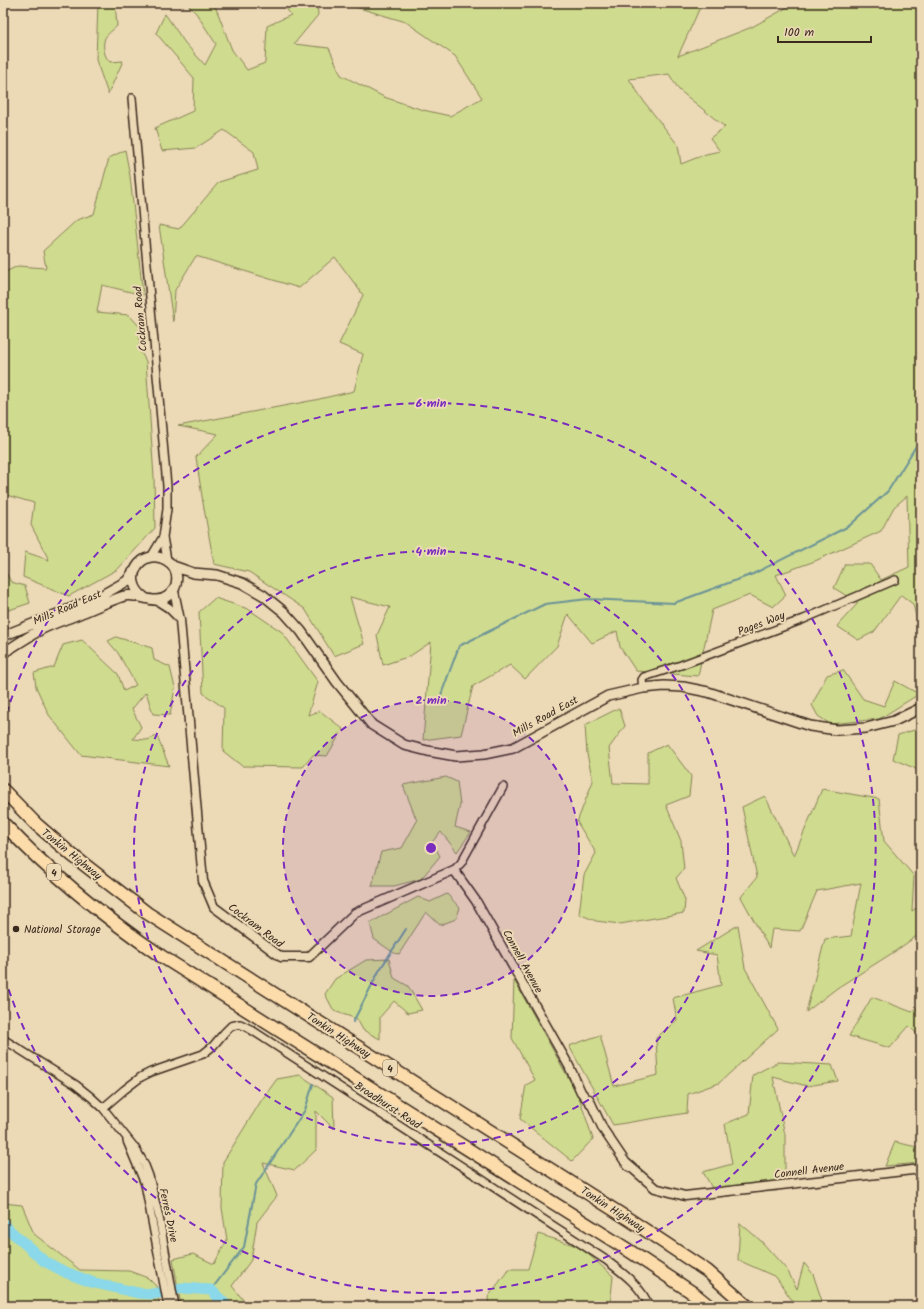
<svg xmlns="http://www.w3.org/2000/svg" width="924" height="1309" font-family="Kalam,sans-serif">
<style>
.green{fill:#cfdb8e;stroke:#858256;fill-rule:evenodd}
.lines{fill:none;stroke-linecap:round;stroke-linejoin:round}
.stream{stroke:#6a9298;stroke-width:2}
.river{stroke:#8ad8e9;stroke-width:11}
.minor-casing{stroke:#3b2a1e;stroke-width:10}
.tertiary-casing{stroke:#3b2a1e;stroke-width:11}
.secondary-casing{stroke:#3b2a1e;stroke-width:12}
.motorway-casing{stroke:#3b2a1e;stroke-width:15}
.minor{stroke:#ecd9b6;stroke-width:7}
.tertiary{stroke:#ecd9b6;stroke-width:8}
.secondary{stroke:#ecd9b6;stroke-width:9}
.motorway{stroke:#fcdcab;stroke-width:12}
.ring{fill:none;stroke:#7b2cbf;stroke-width:2;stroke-dasharray:7 5}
.poi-dot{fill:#3b2a1e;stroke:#ecd9b6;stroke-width:1.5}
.labels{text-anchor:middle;stroke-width:4;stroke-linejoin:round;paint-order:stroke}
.shield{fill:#ecd9b6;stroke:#705e4c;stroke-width:1}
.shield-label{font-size:10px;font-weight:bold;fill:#3b2a1e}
.street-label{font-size:11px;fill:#3b2a1e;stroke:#ecd9b6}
.poi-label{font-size:11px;fill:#3b2a1e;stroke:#ecd9b6;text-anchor:start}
.centre{fill:#7b2cbf;stroke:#ecd9b6;stroke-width:2}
.ring-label{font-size:12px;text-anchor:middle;font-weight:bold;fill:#7b2cbf;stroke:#ecd9b6;stroke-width:4;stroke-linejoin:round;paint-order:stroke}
</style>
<rect width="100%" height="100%" fill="#ecd9b6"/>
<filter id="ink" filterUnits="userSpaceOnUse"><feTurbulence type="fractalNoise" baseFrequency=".025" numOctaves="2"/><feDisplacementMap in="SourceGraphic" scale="8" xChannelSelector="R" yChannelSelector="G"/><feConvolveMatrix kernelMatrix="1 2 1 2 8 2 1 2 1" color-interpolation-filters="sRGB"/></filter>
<g filter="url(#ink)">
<path class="green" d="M98,3H115L117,26C113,30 107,34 105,38C102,45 104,57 110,62L123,61L108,94L96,60Z
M186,3H214L232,50L247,70L265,63L267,26L291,15L282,3H317L318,15L294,44L329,48L341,75L384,97L423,110L450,116L482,98L455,56L406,22L342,3H702L678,56L752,27L795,3H921V638L913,604L901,595L874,632L858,640L837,626L858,603L834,588L845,564H870L881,580L909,567L907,496L894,507L881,531L815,561L776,575L786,595L773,607L750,595L712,610L704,647L698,676L636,671L620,647L617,631L592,643L568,614L557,646L525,679L510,665L473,686L461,735L423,740L431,642L410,656L383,665L377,635L390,607L350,597L364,644L334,656L305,609L249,572L214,564L203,503L196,457L218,434L178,426L315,400L354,391L363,354L339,344L363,295L335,257L299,288L196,256L175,290L173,322L159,225L179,229L219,182L258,170L254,152L224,130L196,148L162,151L155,128L193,111L194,78L156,33L165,14L185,43L205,65L216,44L196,13ZM669,74L679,90L725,127L710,138L720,151L706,154L681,164L678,145L645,103L629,79Z
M125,150L130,176L143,295L102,285L97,312L129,315L140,327L139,349L146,361L154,477L155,528L118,569L69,596L23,577L25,552L49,560L31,525L34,503L3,494V273L18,266L46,268L43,251L77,220L94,214L109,158Z
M3,567L11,582L25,586L30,603L3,612Z
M215,598L248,609L282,632L318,682L308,715L320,711L343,729L327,756L313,755L303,767L242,766L223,751L224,708L203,693L199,612Z
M116,637L152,648L154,660L170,667L175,688L170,715L153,714L146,692L132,709L141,727L133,739L147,740L157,736L169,766L81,755L49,715L36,687L34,673L54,667L63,645L82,640L118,674L124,691L136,685L118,653L108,641Z
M843,670L863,699L884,706L895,681L919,694L879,719L830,724L818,716L812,705L827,675Z
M619,708L625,726L609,748L613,783L648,784V753L667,744L691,776L689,796L666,805L681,841L684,869L676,878L685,900L684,913L620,924L596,921L579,914L584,875L596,853L577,822L593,781L587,754L585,725Z
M921,728V773L914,768L893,759L898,735Z
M446,777L457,782L460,805L455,827L471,832L457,852L441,832L432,842L440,856L421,879L394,886H372L381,852L402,848L417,821L403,785Z
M822,789L879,799L884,841L914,876L912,911L921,905V933L894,952L837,988L806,1012L825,939L851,936L861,883L817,891L800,931L772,929L769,948L741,897L757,877L742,807L765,796L794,856Z
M447,894L460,908L456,919L440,925L426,912L399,954L394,953L374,939L370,923L418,897L430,902Z
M738,925L745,968L778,1029L719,1083L688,1094L687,1113L613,1125L569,1046L600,1035L614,1086L658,1075L656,1038L677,1020L673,998L721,985L717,955L696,951Z
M389,959L394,978L408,986L422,1010L408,1013L394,1001L380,1017V1039L363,1030L357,1019L334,1011L325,994L335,979L366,960Z
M514,980L579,1097L593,1139L572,1161L520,1119L526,1085L535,1080L512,1038Z
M872,997L912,1012L921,1004V1038L909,1026L890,1048L849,1036Z
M778,1062L832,1065L838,1081L807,1086L773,1077L785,1135V1170L777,1191L712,1188L703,1172L732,1164L725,1124L749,1114L753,1075Z
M300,1075L333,1097L334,1129L316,1111V1150L295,1170L263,1163L277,1196L257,1222L251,1260L232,1286L248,1306H181L173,1259L193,1254L214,1264L227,1240L222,1208L223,1162L261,1101L277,1079Z
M895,1142L921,1148V1163L885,1166Z
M3,1203L22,1205L34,1234L80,1270L129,1271L148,1278L156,1286L160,1306H3Z
M740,1223L761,1241L787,1270L797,1289L804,1263L813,1274L822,1301H843L845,1306H802L791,1299L776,1277L738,1260Z
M538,1234L580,1247L613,1276L610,1306H489L488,1297L509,1269H528Z"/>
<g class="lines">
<path class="stream" d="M438,703L459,646L545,604L588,599L674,603L753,574L849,526L888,491L921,438
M353,1022L379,971L406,929
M211,1290L244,1247L256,1184L305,1110L313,1084"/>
<path class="river" d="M3,1223L6,1227L44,1261L65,1272L91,1282L138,1293L153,1294L182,1288L211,1290L227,1306"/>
<defs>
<path id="minor" d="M132,98L167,486V509L163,537L167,560
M151,557L163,537
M643,688L642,680L644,677L681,665L804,619L895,580
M454,870L461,863L503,787
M3,1039L76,1085L91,1097L103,1108L135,1148L144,1163L149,1176L159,1217L175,1306
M103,1108L124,1090L141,1077L151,1072L203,1054L213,1046L224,1033L231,1026L240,1024L250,1029L606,1260C623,1273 641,1286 649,1306
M127,1141L145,1184L168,1306"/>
<path id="tertiary" d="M174,591L180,620L203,881L214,907L281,957H309L355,913L454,870L476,901L569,1066L581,1092L591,1104
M158,601L169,608L180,619
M589,1099L603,1129L628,1166
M625,1162L655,1188L685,1196L921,1169"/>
<path id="secondary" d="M173,566L193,573L217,575L242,583L263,595L284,612L301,631L337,682L372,725L404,745L428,751L456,756L484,754L513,748L608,696L643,688L664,686L683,687L708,692L810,726L837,730L866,728L894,721L921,708
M3,636L97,598L127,581L133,572
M3,653C16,645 29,636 42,629C54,623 67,619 79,614C94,608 109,601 124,596C139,592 154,607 168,596C180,587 180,568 166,560C142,546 119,580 145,598"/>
<path id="motorway" d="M3,790L36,824L72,855L147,913L630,1220L707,1271L747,1306
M3,823C50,873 104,917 161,956L625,1248L693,1293L709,1306"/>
</defs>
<use href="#minor" class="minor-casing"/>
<use href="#tertiary" class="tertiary-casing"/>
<use href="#secondary" class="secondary-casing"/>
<use href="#motorway" class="motorway-casing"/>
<use href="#minor" class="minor"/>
<use href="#tertiary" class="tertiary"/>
<use href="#secondary" class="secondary"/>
<use href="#motorway" class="motorway"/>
</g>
</g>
<circle cx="431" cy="848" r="148" fill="#7b2cbf" fill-opacity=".12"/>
<g class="ring">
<circle cx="431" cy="848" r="148"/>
<circle cx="431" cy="848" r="297"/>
<path d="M3 725A445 445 0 1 1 3 971"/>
</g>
<circle class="poi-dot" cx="16" cy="929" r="4"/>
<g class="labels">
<g class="shield">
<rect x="47" y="864" width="14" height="16" rx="3"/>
<rect x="383" y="1060" width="14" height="16" rx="3"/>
</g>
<g class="shield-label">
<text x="54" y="876">4</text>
<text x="390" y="1072">4</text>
</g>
<g class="street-label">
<text transform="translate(140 319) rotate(-95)" y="4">Cockram Road</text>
<text transform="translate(67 607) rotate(-23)" y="4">Mills Road East</text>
<text transform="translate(761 623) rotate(-21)" y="4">Pages Way</text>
<text transform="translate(545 716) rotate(-29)" y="4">Mills Road East</text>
<text transform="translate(72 854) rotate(39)" y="4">Tonkin Highway</text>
<text transform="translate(256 925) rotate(37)" y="4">Cockram Road</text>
<text transform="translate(523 961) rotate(61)" y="4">Connell Avenue</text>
<text transform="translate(339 1035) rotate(33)" y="4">Tonkin Highway</text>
<text transform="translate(388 1105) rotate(33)" y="4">Broadhurst Road</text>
<text transform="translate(809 1170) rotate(-7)" y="4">Connell Avenue</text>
<text transform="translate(613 1209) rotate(33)" y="4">Tonkin Highway</text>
<text transform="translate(169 1215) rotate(78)" y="4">Ferres Drive</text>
</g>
<g class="poi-label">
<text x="24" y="933">National Storage</text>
</g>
</g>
<circle cx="431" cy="848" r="6" class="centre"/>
<g class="ring-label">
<text x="431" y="407">6 min</text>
<text x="431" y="555">4 min</text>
<text x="431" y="704">2 min</text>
</g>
<rect width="924" height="1309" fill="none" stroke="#ecd9b6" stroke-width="16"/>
<rect x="8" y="8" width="908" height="1293" fill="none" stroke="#3b2a1e" stroke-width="1.5" filter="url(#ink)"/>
<path d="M778 36v6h93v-6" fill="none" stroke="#3b2a1e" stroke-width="2"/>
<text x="784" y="36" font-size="12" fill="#3b2a1e" stroke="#ecd9b6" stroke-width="3" paint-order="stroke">100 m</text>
</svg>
